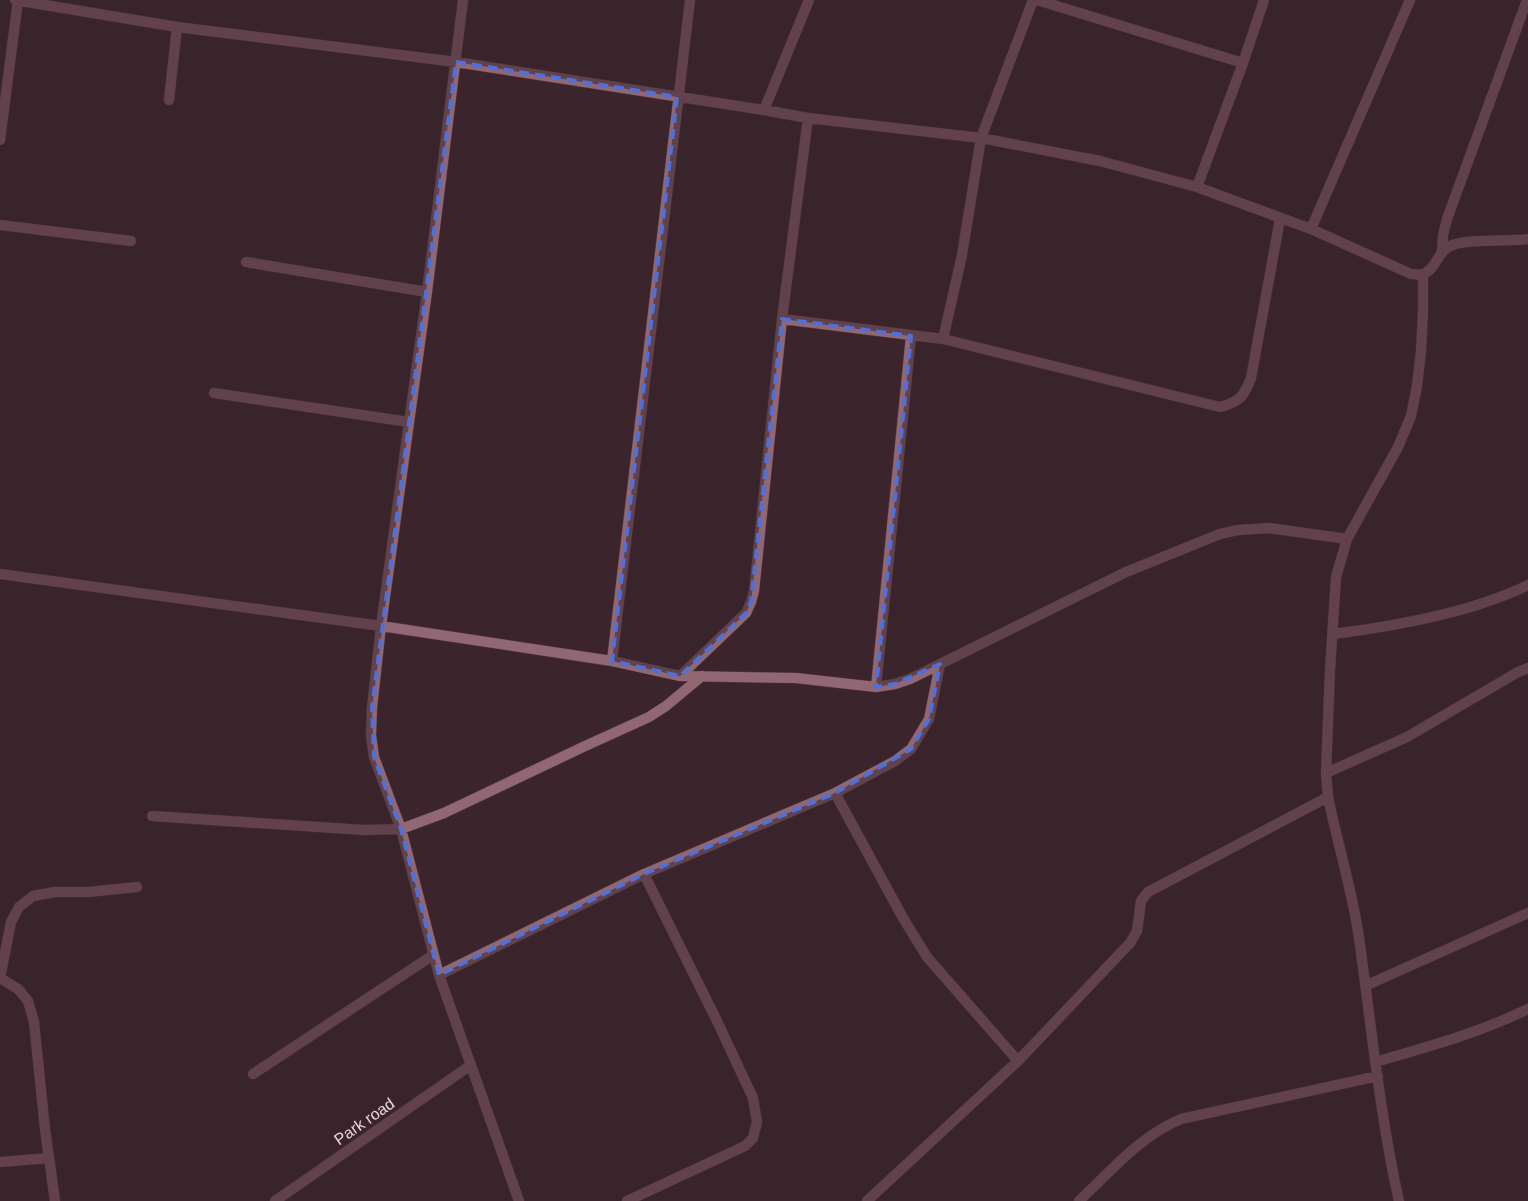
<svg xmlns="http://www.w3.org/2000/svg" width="1528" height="1201" font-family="Arial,sans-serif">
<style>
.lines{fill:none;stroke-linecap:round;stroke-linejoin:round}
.lane-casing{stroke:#574147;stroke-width:11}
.street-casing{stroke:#574147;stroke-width:11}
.lane{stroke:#916773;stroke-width:10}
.street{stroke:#916773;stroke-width:10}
.marked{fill:none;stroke:#5070d9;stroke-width:4;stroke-dasharray:10 6;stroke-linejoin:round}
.labels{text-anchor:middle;stroke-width:5;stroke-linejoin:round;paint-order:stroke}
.street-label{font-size:16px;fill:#e8d8dc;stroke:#3b242b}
</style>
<rect width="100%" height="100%" fill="#3b242b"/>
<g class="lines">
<defs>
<path id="lane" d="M169,100L177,27"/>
<path id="street" d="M15,0L177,27L456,62L764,110L808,118L981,138L1100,161L1197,187L1311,229L1411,274C1415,274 1420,275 1423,274C1436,270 1437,252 1450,246C1467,238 1507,242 1528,239
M463,0L427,292L381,626L372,708L371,735L374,757L401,829L439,975L519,1201
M1037,0L1243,63
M764,110L809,0
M0,140L18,0
M1197,187L1243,63L1264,0
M0,225L131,241
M1311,229L1410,0
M1442,251L1443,235L1447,219L1527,0
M246,262L427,292
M782,319L943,339L1220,407C1239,402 1244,397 1251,378L1280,219
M943,339L962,255L981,138L1033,0
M214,393L409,422
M0,574L381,626L612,661L680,676L796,678L876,687L895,684L910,679L1126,572L1220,534L1238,530L1269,528L1347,539
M1333,634C1381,628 1427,620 1474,606C1492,600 1511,594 1528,585
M612,661L690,0
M680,676L746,613L751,602L754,591L782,319L808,118
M876,687L911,336
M1326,773L1407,737L1518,672L1528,668
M835,793L903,918L927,957L1018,1061
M1328,797L1326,773L1330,670L1336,577L1347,539L1398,447L1411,416L1417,386L1421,351L1423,311V275
M152,816L364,830L401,829L444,813L583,747L649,717L666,706L702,676
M439,975L644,874L835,793L895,761L911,749L929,719L940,664
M0,978L18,989L28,1001L34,1022L45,1129L55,1201
M0,978L11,922L19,907L33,896L55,892H88L137,887
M1365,986L1528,913
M1375,1062C1427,1047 1479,1033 1528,1009
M253,1074L433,955
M0,1162L49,1158
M275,1201L471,1065
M627,1201L745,1146L753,1138L757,1122L753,1098L717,1021L644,874
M867,1201L1018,1061L1130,943L1137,931L1141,901L1148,892L1328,797C1337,841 1351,887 1358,931C1371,1021 1379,1112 1399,1201
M1079,1201C1111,1171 1140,1136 1181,1119L1378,1076"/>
</defs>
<use href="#lane" class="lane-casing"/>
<use href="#street" class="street-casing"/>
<use href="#lane" class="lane"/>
<use href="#street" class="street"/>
</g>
<path d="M0 0H1528V1201H0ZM456,62L677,97L612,661L680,676L746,613L751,602L782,319L911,336L876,687L895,684L940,664L929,719L911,749L835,793L644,874L439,975L401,829L374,757L372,708Z" fill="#3b242b" fill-opacity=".55" fill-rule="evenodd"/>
<path class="marked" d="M456,62L677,97L612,661L680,676L746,613L751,602L782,319L911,336L876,687L895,684L940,664L929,719L911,749L835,793L644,874L439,975L401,829L374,757L372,708Z"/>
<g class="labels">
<g class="street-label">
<text transform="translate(364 1121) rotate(-35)" y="6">Park road</text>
</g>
</g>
</svg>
